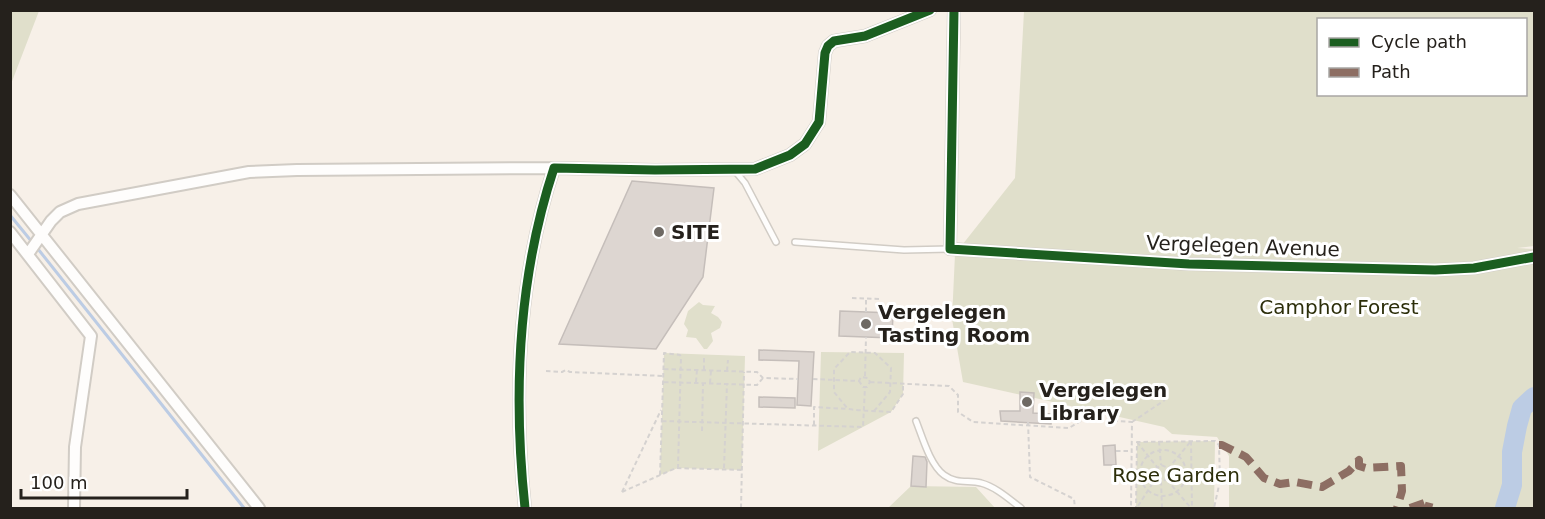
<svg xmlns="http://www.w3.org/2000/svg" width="1545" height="519" font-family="'DejaVu Sans',sans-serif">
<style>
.green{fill:#e0dfcb;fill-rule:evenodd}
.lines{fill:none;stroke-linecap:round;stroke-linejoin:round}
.stream{stroke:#bccce4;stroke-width:3}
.river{stroke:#bccce4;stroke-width:20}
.building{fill:#ddd6d1;stroke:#c5beba;stroke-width:1.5}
.lane-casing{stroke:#d1ccc5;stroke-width:8}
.street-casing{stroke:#d1ccc5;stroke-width:14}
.path{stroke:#d5d2d0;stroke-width:2;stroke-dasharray:4.5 3;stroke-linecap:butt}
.lane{stroke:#fefdfc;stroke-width:5}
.street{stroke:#fefdfc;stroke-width:10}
.quiet{stroke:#8d6e63;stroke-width:8;stroke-dasharray:15 8;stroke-linecap:butt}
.cycleway-casing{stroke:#fff;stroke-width:13}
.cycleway{stroke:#1b5e20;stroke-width:9}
.poi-dot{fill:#6e6963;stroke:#fff;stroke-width:2}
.labels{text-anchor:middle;stroke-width:6;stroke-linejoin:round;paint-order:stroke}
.poi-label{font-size:20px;font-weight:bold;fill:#25211c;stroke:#fff;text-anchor:start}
.street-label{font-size:20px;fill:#25211c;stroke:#fff}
.park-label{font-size:20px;fill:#2c2e0a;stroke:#fff}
</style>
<rect width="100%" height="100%" fill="#f7f0e8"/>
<path class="green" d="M11,10L39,11L11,84L10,11Z
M1024,11H1534V246L1517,248L1534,249V508H1229V456L1217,437L1172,434L1164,427L963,382L952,319L955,254L1015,178ZM1318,20H1526V94H1318Z
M699,302L703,305L715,306L711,313L718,317L722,322L720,328L711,333L713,341L707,349H704L696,338L686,337L688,330L684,324L688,311Z
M821,352L904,353L903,394L891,412L818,451Z
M664,353L745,356L742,470L678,468L660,475Z
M1215,441L1214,508H1136L1137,442Z
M911,486L976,487L995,508H888Z"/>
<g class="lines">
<path class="stream" d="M10,215L32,242
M38,249L244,508"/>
<path class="river" d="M1505,508L1512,485V452L1517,426L1522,408L1534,397"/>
</g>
<path class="building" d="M632,181L714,188L703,277L656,349L559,344Z
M840,311L893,313L892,338L839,336Z
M759,350L814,352L811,406L797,405L799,361L759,360Z
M1020,392L1034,393L1033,413L1052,414L1051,424L1001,421L1000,411H1020Z
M759,397L795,398V408L759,407Z
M1115,445L1116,465H1104L1103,446Z
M913,456L925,457L927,462L926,487L911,486Z"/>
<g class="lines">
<defs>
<path id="lane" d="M735,171L745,183L776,242
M795,242L904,250L950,249
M916,421C922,436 930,465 944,475C956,484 968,480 981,483C996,487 1009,499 1021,508"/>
<path id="street" d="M954,10L950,249L1189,264L1435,270L1474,268L1534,257
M10,195L259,508
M10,232L91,336L75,447L74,508
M28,254L51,221L60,212L78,204L249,172L297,170L554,168
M525,508C513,395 518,277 554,168L655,170L755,169L790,155L805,144L819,122L825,53L828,46L834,41L865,36L930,10"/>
</defs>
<use href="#lane" class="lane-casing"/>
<use href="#street" class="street-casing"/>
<path class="path" d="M852,298L882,299
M866,312V299
M664,369L757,372L763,378L798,379
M704,370V358
M546,371L562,372L566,370L570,372L664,376
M727,371L728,360
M865,376L866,337
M813,379L859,381L861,377L868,378L870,382L867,387H863L859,381
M664,382L757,385L763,378
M696,382L697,370
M870,382L949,386L958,395V412L973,422L1069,428L1084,419L1132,422L1131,508
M710,383L711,371
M874,411L890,392L891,368L875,353L850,352L834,369V392L848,409C862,411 877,411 891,412L903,394V384
M662,421L863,427L865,387
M1028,422L1030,477L1074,499L1075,508
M1132,422L1165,400
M814,425V407L848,409
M702,431L703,383
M1159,441L1161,465
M1191,441L1192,508
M1137,442L1157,467
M1140 473a23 23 0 1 1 46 0a23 23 0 1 1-46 0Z
M1116,451H1132
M724,468L727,384
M1168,469L1191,441
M1132,471L1154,473
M1170,471L1169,476L1164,481L1158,480L1155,476V470L1161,465L1166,467L1170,471L1206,473
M660,475L664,353L680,355L681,357L678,468
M1167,480L1191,508
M1161,481L1162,508
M622,492L676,468L742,470
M622,492L661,410
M1138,506L1156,478
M741,508L744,372
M1176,508H1136L1137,442L1215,441L1219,445L1220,481L1214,508"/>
<use href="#lane" class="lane"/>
<use href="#street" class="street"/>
<path class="quiet" d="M1219,445H1222L1246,457L1264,478L1280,484L1295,482L1322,487L1349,471L1359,460V466L1366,468L1401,466L1402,491L1397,508
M1410,508L1430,501L1428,508"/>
<defs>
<path id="cycleway" d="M954,10L950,249L1189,264L1435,270L1474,268L1534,257
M525,508C513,395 518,277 554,168L655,170L755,169L790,155L805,144L819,122L825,53L828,46L834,41L865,36L930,10"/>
</defs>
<use href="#cycleway" class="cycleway-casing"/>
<use href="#cycleway" class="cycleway"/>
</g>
<g class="poi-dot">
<circle cx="659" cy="232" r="6"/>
<circle cx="866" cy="324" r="6"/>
<circle cx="1027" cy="402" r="6"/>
</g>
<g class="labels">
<g class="poi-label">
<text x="671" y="239">SITE</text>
<text x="878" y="319">Vergelegen<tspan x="878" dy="23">Tasting Room</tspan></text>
<text x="1039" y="397">Vergelegen<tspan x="1039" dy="23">Library</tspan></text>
</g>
<g class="street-label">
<text transform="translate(1243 246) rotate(2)" y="7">Vergelegen Avenue</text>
</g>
<g class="park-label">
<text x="1339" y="314">Camphor Forest</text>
<text x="1176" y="482">Rose Garden</text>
</g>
</g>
<rect width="1545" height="519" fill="none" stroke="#25211c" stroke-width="24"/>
<rect x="1317" y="18" width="210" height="78" fill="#ffffff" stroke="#a8a6a4" stroke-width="1.5"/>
<rect x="1329" y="38" width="30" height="9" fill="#1b5e20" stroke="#a8a6a4" stroke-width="1.5"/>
<text x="1371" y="48" font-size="18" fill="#25211c">Cycle path</text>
<rect x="1329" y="68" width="30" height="9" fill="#8d6e63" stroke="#a8a6a4" stroke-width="1.5"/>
<text x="1371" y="78" font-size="18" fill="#25211c">Path</text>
<path d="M21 489v9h166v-9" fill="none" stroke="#25211c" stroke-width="3"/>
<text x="30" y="489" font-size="18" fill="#25211c" stroke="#ffffff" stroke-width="4.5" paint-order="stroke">100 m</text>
</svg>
